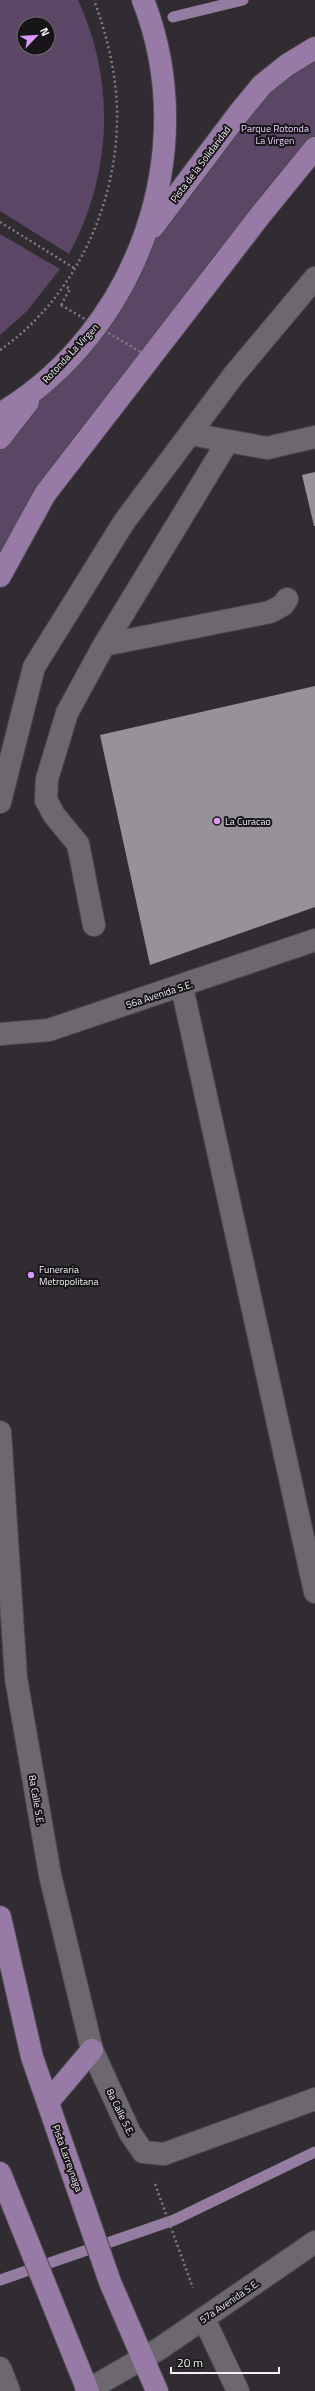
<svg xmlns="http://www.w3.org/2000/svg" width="315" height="2391" font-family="'Titillium Web',sans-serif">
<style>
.green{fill:#5b4765;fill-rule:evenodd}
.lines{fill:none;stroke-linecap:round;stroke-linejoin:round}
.stream{stroke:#947da0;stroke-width:11}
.building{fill:#979299}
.minor-casing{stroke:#4c494e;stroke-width:24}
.major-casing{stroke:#4c494e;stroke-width:24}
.path{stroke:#807d82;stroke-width:2.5;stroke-dasharray:2 3;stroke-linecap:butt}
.minor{stroke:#6d686f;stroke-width:22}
.major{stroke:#987aa6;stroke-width:22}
.path-bridge{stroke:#807d82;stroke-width:2.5;stroke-dasharray:2 3;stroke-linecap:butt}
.poi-dot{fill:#d89af8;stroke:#171518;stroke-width:1.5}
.labels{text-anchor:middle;stroke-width:4;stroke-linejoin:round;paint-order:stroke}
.park-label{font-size:10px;fill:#eacdfa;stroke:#171518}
.street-label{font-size:10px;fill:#f2eff3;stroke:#171518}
.poi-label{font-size:10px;fill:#f2eff3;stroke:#171518;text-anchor:start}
</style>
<rect width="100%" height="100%" fill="#302c32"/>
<path class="green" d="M0,0H78C116,82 112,175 69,254L0,211ZM24,24H48V48H24Z
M315,48V148L137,374L0,576V438L129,274L239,113Z
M0,234L60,269L27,311L0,335Z"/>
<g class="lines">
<path class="stream" d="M173,17L243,0
M0,2280L174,2220L315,2152"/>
</g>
<path class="building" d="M315,472V526H314L302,475Z
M315,686V907L150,965L100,735Z"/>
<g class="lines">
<defs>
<path id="minor" d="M190,434L267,448L315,437
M104,645L270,612L283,605L287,599
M0,802L34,667L124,522L233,376L315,278
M94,925L78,844L54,815L46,800L47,779L67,713L104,645L228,441
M182,987L315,1592
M0,1034L49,1030L315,940
M0,1432L16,1678L50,1875L92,2050L130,2133L143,2152L164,2154L315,2099
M204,2319L238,2391
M0,2368L9,2391
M86,2391L159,2349L315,2242"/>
<path id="major" d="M153,227L239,113L262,85L287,65L315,48
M0,414C139,331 202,150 143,0
M0,438L28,402
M0,576L45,494L262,213L315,148
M0,1917L32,2057L110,2282L157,2391
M48,2102L92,2050
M0,2173L88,2391"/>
</defs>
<use href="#minor" class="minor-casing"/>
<use href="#major" class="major-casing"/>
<path class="path" d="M0,222L74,268
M61,305L70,289L64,285
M0,350C72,300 116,209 117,121C118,80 108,38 94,0
M155,2184L193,2288"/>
<use href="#minor" class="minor"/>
<use href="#major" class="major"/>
<path class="path-bridge" d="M61,305L144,354"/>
</g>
<g class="poi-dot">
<circle cx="217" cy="821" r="4"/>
<circle cx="31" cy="1275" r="4"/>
</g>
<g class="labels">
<g class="park-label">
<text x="275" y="132">Parque Rotonda<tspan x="275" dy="12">La Virgen</tspan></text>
</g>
<g class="street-label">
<text transform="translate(200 164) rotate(-53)" y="4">Pista de la Solidaridad</text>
<text transform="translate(70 353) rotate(-47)" y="4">Rotonda La Virgen</text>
<text transform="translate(159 994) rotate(-18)" y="4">56a Avenida S.E.</text>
<text transform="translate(37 1800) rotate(80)" y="4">8a Calle S.E.</text>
<text transform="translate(121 2112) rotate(64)" y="4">8a Calle S.E.</text>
<text transform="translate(68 2158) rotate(70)" y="4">Pista Larreynaga</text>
<text transform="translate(229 2301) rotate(-34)" y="4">57a Avenida S.E.</text>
</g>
<g class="poi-label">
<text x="225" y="825">La Curacao</text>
<text x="39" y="1273">Funeraria<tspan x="39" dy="12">Metropolitana</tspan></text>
</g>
</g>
<g transform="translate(36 36) rotate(65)"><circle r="19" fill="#171518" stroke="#6f6c70"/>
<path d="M0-3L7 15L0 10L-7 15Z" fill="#d89af8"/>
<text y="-6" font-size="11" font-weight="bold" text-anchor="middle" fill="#f2eff3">N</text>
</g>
<path d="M171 2367v6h108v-6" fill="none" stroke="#f2eff3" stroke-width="2"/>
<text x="177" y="2367" font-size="12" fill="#f2eff3" stroke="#171518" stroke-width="3" paint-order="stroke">20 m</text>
</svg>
